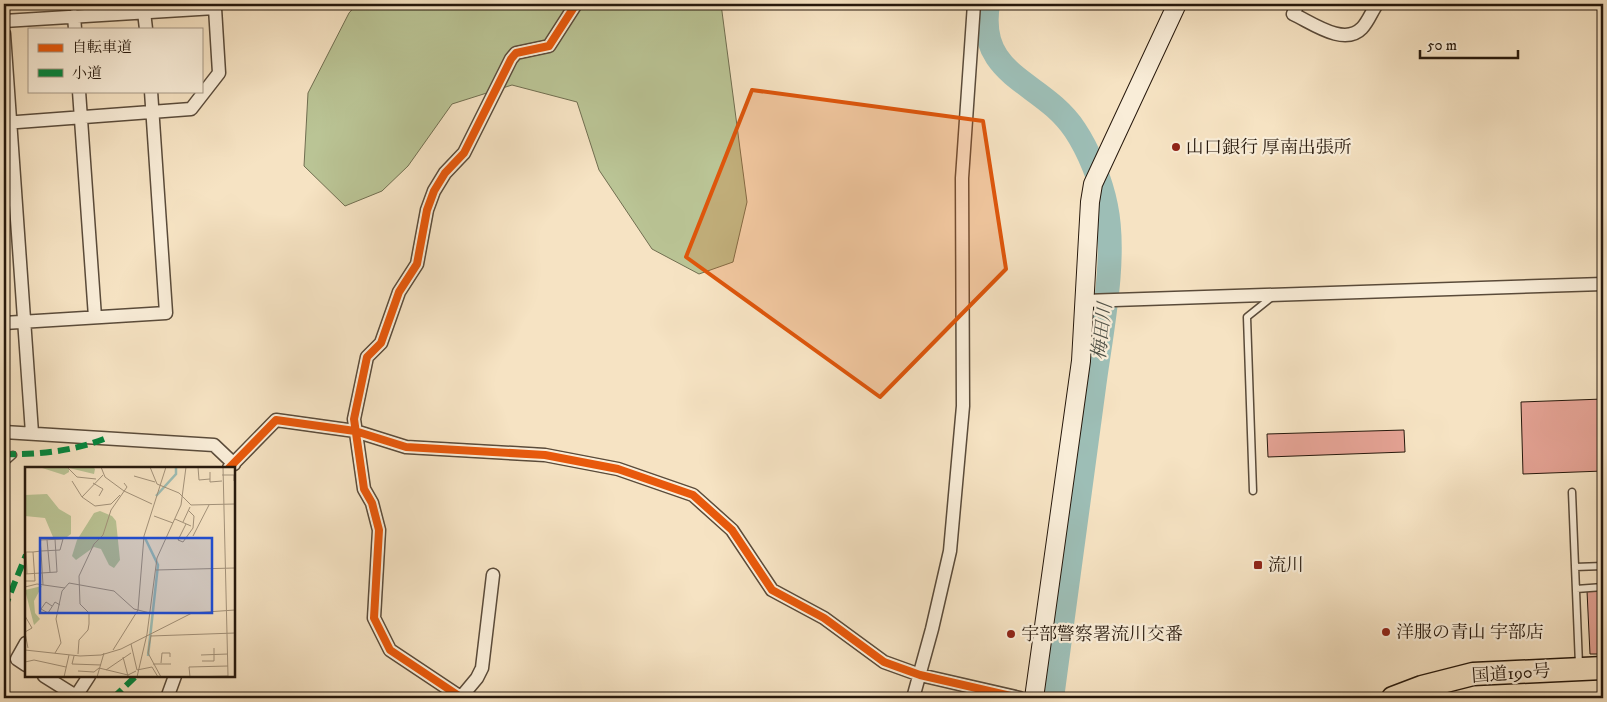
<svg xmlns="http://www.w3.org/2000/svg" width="1607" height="702" font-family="'IM FELL DW Pica','Noto Serif JP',serif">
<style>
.green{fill:#bac495;stroke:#706e50}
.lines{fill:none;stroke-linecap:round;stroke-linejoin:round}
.river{stroke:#9dbeb6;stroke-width:24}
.building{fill:#e5a395;stroke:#26180c}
.lane-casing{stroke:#5a4b3a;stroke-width:9}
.street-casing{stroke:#5a4b3a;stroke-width:15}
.secondary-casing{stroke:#26180c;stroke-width:20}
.highway-casing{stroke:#26180c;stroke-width:25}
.lane{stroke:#f9edd8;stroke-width:6}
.street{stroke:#f9edd8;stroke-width:12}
.secondary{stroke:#f9edd8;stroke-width:18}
.highway{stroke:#f6e3c3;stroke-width:22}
.quiet{stroke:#00873e;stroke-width:6;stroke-dasharray:12 6;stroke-linecap:butt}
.cycleway-casing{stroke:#f9edd8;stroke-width:11}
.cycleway{stroke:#e8590c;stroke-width:8}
.marked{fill:#de560c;fill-opacity:0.2;stroke:#de560c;stroke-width:4;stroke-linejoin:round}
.poi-dot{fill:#8f2418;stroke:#f9edd8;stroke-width:2}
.labels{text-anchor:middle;stroke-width:4.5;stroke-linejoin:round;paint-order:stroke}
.poi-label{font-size:18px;fill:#26180c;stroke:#f9edd8;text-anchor:start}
.street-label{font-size:18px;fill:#26180c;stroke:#f9edd8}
.water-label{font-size:19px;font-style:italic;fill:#505248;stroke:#f9edd8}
.inset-river{fill:none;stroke:#9dbeb6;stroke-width:2.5}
.inset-road{fill:none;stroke:#a3927a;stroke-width:1}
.view{fill:#1d4ed8;fill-opacity:0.15;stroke:#1d4ed8;stroke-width:2.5}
.inset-edge{fill:none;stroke:#26180c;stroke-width:2.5}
</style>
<rect width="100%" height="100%" fill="#f6e3c3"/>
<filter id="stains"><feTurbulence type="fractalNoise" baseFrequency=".004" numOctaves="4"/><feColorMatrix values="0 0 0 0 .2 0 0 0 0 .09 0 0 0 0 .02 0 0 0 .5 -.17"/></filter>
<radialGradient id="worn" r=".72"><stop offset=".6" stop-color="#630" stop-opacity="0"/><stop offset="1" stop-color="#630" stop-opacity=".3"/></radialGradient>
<path class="green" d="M357,4H721L747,202L733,262L699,274L652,249L599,170L577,102L512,85L452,104L408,166L382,191L345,206L304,166L308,93L349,13Z"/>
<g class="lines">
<path class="river" d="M988,4C976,78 1042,80 1075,130C1089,151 1101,181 1106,206C1117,259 1101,333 1094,387C1080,491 1066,594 1052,698"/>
</g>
<path class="building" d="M1603,399V471L1523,474L1521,402Z
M1404,430L1405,452L1268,457L1267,434Z
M1587,591H1603V654H1590Z"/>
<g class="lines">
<defs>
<path id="lane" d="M4,463L13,455
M1253,491L1247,317L1272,297
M1572,492L1579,665
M1575,567L1603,566
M1576,589L1603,587"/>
<path id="street" d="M1298,4L1293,14C1311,22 1344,47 1362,28C1368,22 1372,11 1377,4
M144,12L146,29
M74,16L75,29
M4,21L215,8L219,73L191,109L4,123
M4,34L32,433
M79,91L95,317
M1084,301L1603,284
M4,323L166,313L151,91
M4,432L214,445L234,464
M229,468L276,420L355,431L406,447L545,455L618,469L693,495L732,530L772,590L824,618L884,662L920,675L1020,698
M26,643L17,659L26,665
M44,676L76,696L89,676
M462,696L477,678L482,668L493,575
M167,698L175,676
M462,698L390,650L374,618L379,530L372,503L364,489L354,419L367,357L381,343L399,292L417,264L427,210L434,191L445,173L464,153L511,59L516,53L549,46L576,4
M913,698L932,629L950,551L963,406L962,178L974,4"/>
<path id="secondary" d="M1034,698L1081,361L1090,202L1093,184L1177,4"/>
<path id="highway" d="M1393,698L1422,687L1473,674L1603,668"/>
</defs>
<use href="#lane" class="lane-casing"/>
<use href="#street" class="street-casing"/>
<use href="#secondary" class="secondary-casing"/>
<use href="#highway" class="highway-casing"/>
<use href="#lane" class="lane"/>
<use href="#street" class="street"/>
<use href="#secondary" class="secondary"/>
<use href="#highway" class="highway"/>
<path class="quiet" d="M4,454C38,455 73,451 104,439
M4,609L26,555
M113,698L136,676"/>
<defs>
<path id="cycleway" d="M229,468L276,420L355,431L406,447L545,455L618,469L693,495L732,530L772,590L824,618L884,662L920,675L1020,698
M462,698L390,650L374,618L379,530L372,503L364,489L354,419L367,357L381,343L399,292L417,264L427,210L434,191L445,173L464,153L511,59L516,53L549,46L576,4"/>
</defs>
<use href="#cycleway" class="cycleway-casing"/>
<use href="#cycleway" class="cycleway"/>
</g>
<path class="marked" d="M752,90L983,121L1006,269L880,397L686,257Z"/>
<g class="poi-dot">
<circle cx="1176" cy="147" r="5"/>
<rect x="1253" y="560" width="10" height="10" rx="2.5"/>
<circle cx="1386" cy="632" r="5"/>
<circle cx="1011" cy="634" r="5"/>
</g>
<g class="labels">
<g class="poi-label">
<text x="1186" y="153">山口銀行 厚南出張所</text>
<text x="1268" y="571">流川</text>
<text x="1396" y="638">洋服の青山 宇部店</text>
<text x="1021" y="640">宇部警察署流川交番</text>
</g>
<g class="street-label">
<text transform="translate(1511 673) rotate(-4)" y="6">国道190号</text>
</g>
<g class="water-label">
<text transform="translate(1101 331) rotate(-83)" y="7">梅田川</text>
</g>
</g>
<g transform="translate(25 467)">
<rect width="210" height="210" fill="#f6e3c3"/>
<path d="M14,0H68L70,2L69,7L44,1V5L39,8ZM22,27L34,42L46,49V67L42,70H28L20,51L0,49V28ZM75,44L87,49L91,54L95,93L89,101L84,98L76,82L69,80L51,93L47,89L52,73L69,46ZM17,119L9,134L10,146L15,152L9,158L0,123Z" fill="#bac495"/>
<path class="inset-river" d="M131,29L151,7V0M120,71L133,98L123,189"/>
<path class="inset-road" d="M42,0L52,10L71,12M76,0L80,10L99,24L127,37M125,0L132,17L154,26L166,38L210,37M173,0L174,13L185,12M185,5V15L197,14M197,8H209V14M109,9L130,15M47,14L57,30L70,39L86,37L95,28M68,16L78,22L74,29M57,30L78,8M129,49L148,56M150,52L166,59M158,55L165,40M161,57L153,73L158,75L168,61L169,49L163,43M168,69L184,38M22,73L25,105M0,85H8L16,84L35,83L38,72L15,73L16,84L18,118M1,85L2,107M131,103L210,101M0,107L32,105L30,72M0,114H10L8,85M0,120L12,117L40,121M27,139L21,135L16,142L23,146L30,135L35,138M0,165L7,161L0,149M0,166L3,181M126,168L123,186L136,210M126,169L210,166M106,177L112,203M0,183L55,189L76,188L96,182L167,146L210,143M88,183L113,143L119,69L141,0M30,186L36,176L31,152L37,124L44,116L89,124L109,142L125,146M53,187L54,173L63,163L64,157V146L55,137L54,109L69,77L78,68L86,43L102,20L99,16M176,188L203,187M49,189L47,197L76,198M98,190L103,209M177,194H189V181M0,195L9,193L41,200M136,196L137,186H145V190M128,197H146M81,203L106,186M112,203L127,200L133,210M53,204L69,205L74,201L103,208L111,204M39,210L44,188M72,210L79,186M112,210L122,167L132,91L156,38L161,0M165,210L203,209L198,0M165,210L164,200L203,199"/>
<path class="view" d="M15,71H187V146H15Z"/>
<rect width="210" height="210" class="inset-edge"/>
</g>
<rect width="1607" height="702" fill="none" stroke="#f6e3c3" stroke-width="20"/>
<rect x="5" y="5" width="1597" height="692" fill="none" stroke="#26180c" stroke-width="2.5"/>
<rect x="10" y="10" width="1587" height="682" fill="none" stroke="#26180c"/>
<rect x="28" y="28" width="175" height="65" fill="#f9edd8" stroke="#a59886"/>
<rect x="38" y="44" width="25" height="8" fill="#e8590c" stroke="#a59886"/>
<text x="72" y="52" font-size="15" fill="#26180c">自転車道</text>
<rect x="38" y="69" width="25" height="8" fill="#00873e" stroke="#a59886"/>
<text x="72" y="78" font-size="15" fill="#26180c">小道</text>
<path d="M1420 50v8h98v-8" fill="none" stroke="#26180c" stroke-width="2.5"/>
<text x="1427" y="50" font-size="15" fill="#26180c" stroke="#f9edd8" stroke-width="4" paint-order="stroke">50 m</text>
<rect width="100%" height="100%" filter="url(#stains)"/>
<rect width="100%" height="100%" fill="url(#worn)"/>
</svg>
